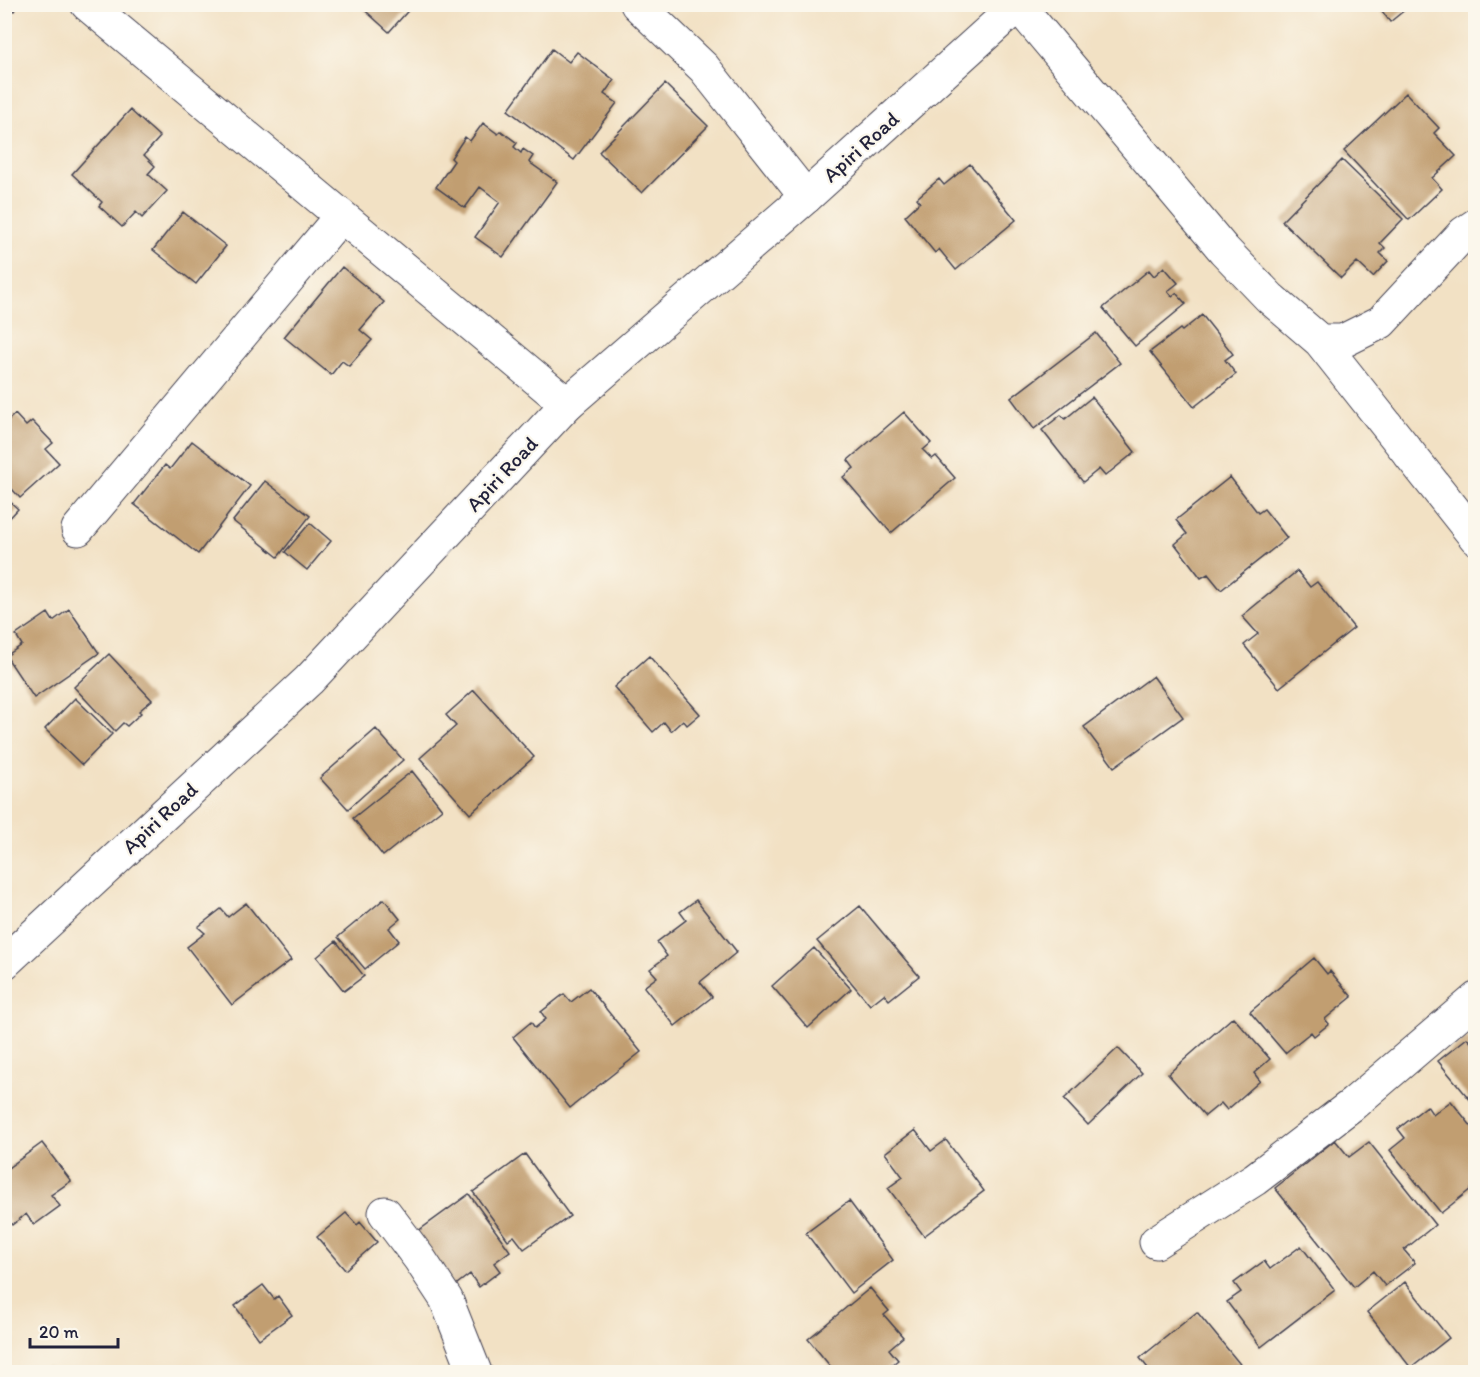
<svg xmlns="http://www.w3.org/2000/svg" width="1480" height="1377" font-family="Itim,sans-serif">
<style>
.building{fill:#c19e71}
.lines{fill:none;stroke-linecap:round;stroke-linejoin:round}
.minor-casing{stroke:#413f50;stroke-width:35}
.tertiary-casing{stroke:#413f50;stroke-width:35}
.minor{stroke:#fff;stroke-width:33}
.tertiary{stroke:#fff;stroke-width:33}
.labels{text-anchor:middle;stroke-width:4.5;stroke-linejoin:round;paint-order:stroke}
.street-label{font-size:21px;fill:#22223b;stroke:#fbf7ec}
</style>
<rect width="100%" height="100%" fill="#fbf7ec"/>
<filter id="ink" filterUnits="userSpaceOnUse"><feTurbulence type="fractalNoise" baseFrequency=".0167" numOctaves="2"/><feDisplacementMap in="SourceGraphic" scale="12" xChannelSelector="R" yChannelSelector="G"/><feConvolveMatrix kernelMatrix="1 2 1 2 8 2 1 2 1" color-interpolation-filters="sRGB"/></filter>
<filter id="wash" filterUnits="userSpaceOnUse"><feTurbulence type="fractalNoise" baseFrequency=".008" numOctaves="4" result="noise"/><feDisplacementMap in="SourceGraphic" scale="24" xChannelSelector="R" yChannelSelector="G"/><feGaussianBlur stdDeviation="1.35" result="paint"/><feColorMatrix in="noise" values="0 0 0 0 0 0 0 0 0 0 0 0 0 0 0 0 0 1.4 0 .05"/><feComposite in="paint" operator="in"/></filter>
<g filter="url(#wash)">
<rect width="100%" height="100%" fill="#f2e1c4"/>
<g id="blocks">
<path class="building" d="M4,4H18L14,11Z
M358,4H414L389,32Z
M1377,4H1412L1390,22Z
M552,49L569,62L577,52L614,80L604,94L617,103L574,160L508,110Z
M665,84L708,126L642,193L599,152Z
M1406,93L1439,128L1434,133L1456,156L1432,178L1442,189L1409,220L1344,151Z
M130,110L160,137L144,155L155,166L148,174L167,191L142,218L136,212L122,227L99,206L102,202L72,174Z
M483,123L498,134L501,131L517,143L514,147L521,153L523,149L533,156L529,162L557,182L503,257L475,237L500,202L480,187L465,208L436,187L454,161L451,158L465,137L470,141Z
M1342,160L1403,219L1380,243L1385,248L1380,253L1388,261L1373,277L1357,262L1341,278L1282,221Z
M970,164L1016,220L956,270L939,249L935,253L905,216L920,202L917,198L939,179L944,185Z
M183,212L226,246L196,284L153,250Z
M342,267L384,302L360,330L372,340L349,366L342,361L331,375L284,337Z
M1164,267L1178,283L1168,291L1172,296L1176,293L1186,304L1135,346L1103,308L1149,270L1154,276Z
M1202,315L1233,354L1225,360L1236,374L1194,407L1150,352L1180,329L1182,331Z
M1096,333L1120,363L1034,429L1011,398Z
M1092,397L1135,452L1105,476L1099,469L1083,482L1042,430L1061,415L1065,419Z
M904,412L931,443L923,450L932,459L936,456L955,478L891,533L843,477L854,468L848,460Z
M15,414L26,426L32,421L53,443L46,449L59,463L20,498L4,480V424Z
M192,441L250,486L198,554L134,504L165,465L170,469Z
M1230,477L1258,513L1264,509L1287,538L1221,590L1208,574L1201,578L1175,544L1187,534L1176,520Z
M265,481L310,516L278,557L233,521Z
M4,496L18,509L4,524Z
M310,523L331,541L307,570L285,552Z
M1297,571L1310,587L1317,582L1354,628L1279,688L1244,645L1258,634L1242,616Z
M69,609L99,653L34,698L6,656L22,645L16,635L48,613L53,621Z
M109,654L152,700L139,711L141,713L127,726L123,723L115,731L74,687Z
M649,656L700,714L687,725L683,720L671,731L664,722L653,732L614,687Z
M1153,676L1183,717L1114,767L1084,727Z
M474,690L534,757L470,814L420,758L456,726L446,715Z
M75,698L112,734L82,765L45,729Z
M376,729L403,760L348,809L320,778Z
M412,771L442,809L383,856L353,818Z
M384,899L400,919L389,928L399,941L365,969L338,937Z
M696,900L737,952L700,982L712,997L675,1026L644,987L657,977L650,969L667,956L657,942L686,920L680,912Z
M246,903L291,960L232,1005L187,947L205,933L198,927L221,909L228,917Z
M860,906L919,976L889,1000L884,994L870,1005L817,941Z
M336,941L364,976L344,991L317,957Z
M814,948L851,989L808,1028L772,986Z
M1314,958L1327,974L1330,971L1352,997L1325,1019L1329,1024L1314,1036L1311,1032L1285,1053L1250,1012Z
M589,988L641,1052L570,1108L513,1037L531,1022L535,1028L546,1019L541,1012L564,994L571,1002Z
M1233,1017L1270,1059L1254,1073L1260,1081L1227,1110L1221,1103L1205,1116L1168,1074Z
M1467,1038L1476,1048V1107L1438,1061Z
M1118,1048L1142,1073L1088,1125L1064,1099Z
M1451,1101L1476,1132V1185L1441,1213L1390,1150L1405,1138L1398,1129L1427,1106L1433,1115Z
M915,1130L931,1151L946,1140L984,1191L924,1236L888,1188L903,1177L885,1153Z
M1335,1140L1349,1157L1369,1142L1435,1225L1404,1250L1415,1263L1385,1286L1373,1271L1354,1287L1275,1188Z
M42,1143L71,1181L51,1195L60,1206L34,1225L26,1214L12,1225L4,1214V1171Z
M525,1154L570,1216L524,1249L514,1236L508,1240L473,1192Z
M469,1194L510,1251L494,1263L500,1271L479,1287L470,1274L453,1287L414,1234Z
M849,1201L893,1260L851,1293L806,1233Z
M346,1213L357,1225L360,1222L377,1242L345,1270L317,1237Z
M1301,1246L1335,1290L1261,1347L1227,1302L1241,1292L1234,1283L1264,1261L1270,1269Z
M1405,1282L1449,1338L1411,1368L1367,1312Z
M263,1285L274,1299L278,1296L292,1315L259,1339L235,1306Z
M870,1288L889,1311L884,1315L903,1337L889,1349L898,1360L883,1372H835L808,1339Z
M1197,1312L1244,1369L1239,1372H1151L1140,1358Z
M48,1366L51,1372H35Z"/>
</g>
</g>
<g filter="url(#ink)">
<use href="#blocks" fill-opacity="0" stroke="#413f50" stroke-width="1.5"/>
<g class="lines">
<defs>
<path id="minor" d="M87,4L567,404
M637,4L704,68L806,197
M1018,5L1224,250L1270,298L1320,341H1343L1381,322L1464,233L1476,225
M1320,341L1476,538
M78,529L341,216
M385,1213L419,1258L446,1299L475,1372
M1156,1242L1255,1179L1353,1104L1476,999"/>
<path id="tertiary" d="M4,963L309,680L567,404L806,197L1019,4"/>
</defs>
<use href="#minor" class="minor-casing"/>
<use href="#tertiary" class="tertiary-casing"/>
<use href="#minor" class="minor"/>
<use href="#tertiary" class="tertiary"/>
</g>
</g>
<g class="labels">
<g class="street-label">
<text transform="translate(861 147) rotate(-42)" y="7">Apiri Road</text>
<text transform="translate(502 474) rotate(-47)" y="7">Apiri Road</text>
<text transform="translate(160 818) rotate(-43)" y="7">Apiri Road</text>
</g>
</g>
<rect width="1480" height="1377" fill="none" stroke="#fbf7ec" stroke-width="24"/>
<path d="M30 1338v9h88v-9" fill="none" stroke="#22223b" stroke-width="3"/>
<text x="39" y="1338" font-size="18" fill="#22223b" stroke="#fbf7ec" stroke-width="4.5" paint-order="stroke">20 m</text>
</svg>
